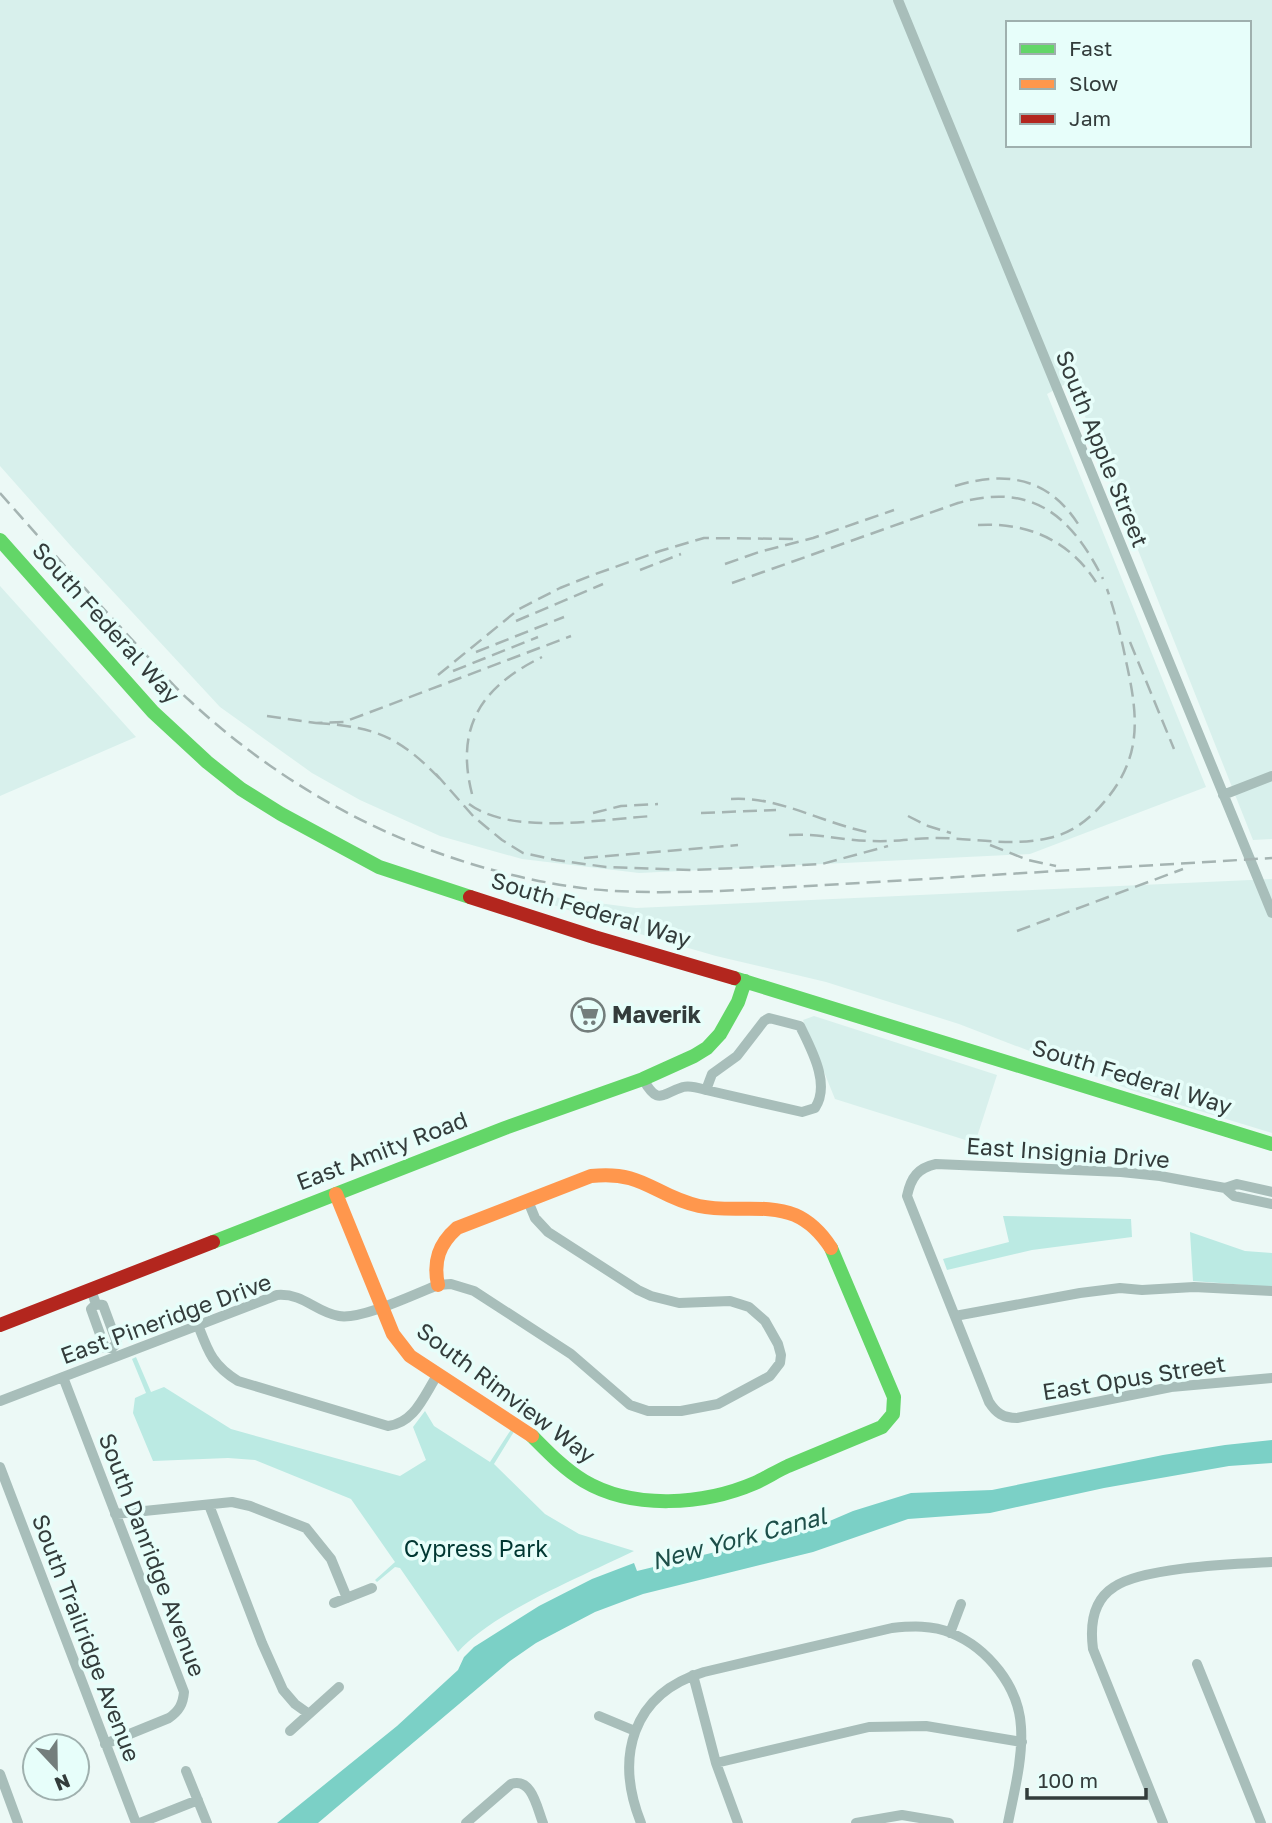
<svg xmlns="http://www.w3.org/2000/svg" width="1272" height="1823" font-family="'Golos Text',sans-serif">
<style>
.built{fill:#d8f0ec;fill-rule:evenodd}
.green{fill:#bbeae3}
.water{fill:#7bd0c6}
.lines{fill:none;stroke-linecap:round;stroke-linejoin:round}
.street{stroke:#a8beba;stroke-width:10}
.fast{stroke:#63d668;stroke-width:14}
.slow{stroke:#ff974d;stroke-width:14}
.jam{stroke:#b3261e;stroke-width:14}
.rail{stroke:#a5b4b2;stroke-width:2.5;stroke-dasharray:14 7;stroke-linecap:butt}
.labels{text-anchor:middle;stroke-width:7;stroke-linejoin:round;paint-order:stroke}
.street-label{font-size:23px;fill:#333c3b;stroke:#e7fefa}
.poi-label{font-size:23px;font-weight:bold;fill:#333c3b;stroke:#e7fefa;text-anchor:start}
.park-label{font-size:23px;fill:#003732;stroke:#e7fefa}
.water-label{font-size:24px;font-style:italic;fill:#1d4f49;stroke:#e7fefa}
</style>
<rect width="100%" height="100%" fill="#ecf9f6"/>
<path class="built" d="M0,0H1272V839L1253,840L1071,381L1047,394L1206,787L1030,854L639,873L522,859L440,836L360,800L312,773L220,707L70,545L0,466ZM1008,23H1249V145H1008Z
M0,586L136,737L0,796Z
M1272,879V1133L1131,1090L959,1024L826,982L716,956L633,932L515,892L636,908Z
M814,1016L997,1075L975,1143L835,1099L803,1020Z"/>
<path class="green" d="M1003,1216L1131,1219L1132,1237L1032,1250L947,1270L943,1259L1009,1242Z
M1190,1232L1245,1251L1272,1253V1287L1193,1281Z
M136,1357L151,1392L164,1387L231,1429L400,1476L426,1460L413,1427L425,1411L434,1426L490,1462L512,1428L515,1430L494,1464L545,1514L579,1534L634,1551C585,1575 493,1612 458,1652L400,1568L395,1567L377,1582L375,1580L395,1562L351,1499L255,1460L228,1458L153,1461L133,1413L135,1398L146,1393L132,1359Z"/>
<path class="water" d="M1272,1440V1463L1229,1466L1104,1488L990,1513L908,1519L813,1552L643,1594L595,1612L536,1643L510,1661L318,1823H277L397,1726L458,1670L464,1657L474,1647L539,1606L592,1579L634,1563L637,1571L811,1529L853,1511L911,1493L992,1490L1163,1455L1225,1445Z"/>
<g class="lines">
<path class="street" d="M898,0L1272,913
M1223,795L1272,776
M643,1079C658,1106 661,1094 683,1087C691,1085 699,1088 706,1090L802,1112L815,1108C831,1084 811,1049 800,1026L769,1018L764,1021L737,1056L712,1074L706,1090
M1225,1188L1160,1176L1121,1172L936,1164C918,1168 911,1177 907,1196L989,1402C996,1413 1003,1418 1017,1418L1171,1387L1272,1378
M1272,1192L1237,1184L1225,1188L1234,1196L1272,1204
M91,1290L96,1304L103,1305L117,1343L112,1348H105L91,1309L96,1304
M955,1316L1080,1293L1120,1288L1142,1290L1194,1287L1272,1291
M198,1325C208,1351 212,1365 238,1381L388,1426C415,1423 424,1395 438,1374
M63,1377L184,1692C183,1704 179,1711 169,1718L105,1744
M0,1401L277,1295C304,1293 315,1312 339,1316C361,1320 415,1294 438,1285L451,1284L474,1291L571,1354L630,1405L648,1411H681L718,1404L770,1376L780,1363L781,1355L778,1344L765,1321L749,1307L730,1301L679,1303L651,1296L638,1290L548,1232L535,1218L528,1201
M0,1467L136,1823
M209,1505L262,1643L283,1690L295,1704L309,1714
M115,1514L232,1502L250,1506L306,1528L331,1559L347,1598
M334,1603L372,1588
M950,1633L961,1604
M1197,1664L1261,1823
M693,1675L716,1763L738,1823
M599,1716L635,1731
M290,1731L339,1687
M716,1763L869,1727L926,1726L1022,1742
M186,1771L207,1823
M0,1774L18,1823
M140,1823L198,1800
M466,1823L511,1784C532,1777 537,1808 543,1823
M641,1823C615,1758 631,1694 704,1672L892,1628C912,1626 932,1625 951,1633C988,1648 1019,1687 1021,1727C1023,1759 1014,1792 1008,1823
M856,1823L902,1815L949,1823
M1163,1823L1093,1649C1090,1626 1092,1601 1114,1587C1143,1567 1235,1564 1272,1562"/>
<path class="fast" d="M0,540L153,712L207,762L241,789L281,814L379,867L470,897
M734,978L1272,1144
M213,1242L505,1128L643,1079L694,1056L707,1048L720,1034L738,1002L745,981
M532,1436C548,1452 564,1469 584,1481C633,1510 704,1505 755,1483C766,1478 777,1471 788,1466C820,1453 851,1440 882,1427L893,1414L894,1397L831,1248"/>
<path class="slow" d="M336,1194L393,1334L410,1356L532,1436
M438,1285C433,1261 439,1244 457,1228L591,1176C644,1170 654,1196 699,1206C731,1213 765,1203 795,1215C811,1222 822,1234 831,1248"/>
<path class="jam" d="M470,897L594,937L734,978
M0,1325L213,1242"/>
<path class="rail" d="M955,486C1007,470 1050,478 1080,527
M0,493C46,545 91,596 138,646C155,664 171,684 189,700C299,803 440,871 590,889C641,894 692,892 743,890L1272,858
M978,525C1027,522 1069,540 1096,582
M725,564L759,552L813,538L894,510
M640,570L681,554
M732,583L958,503C1032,482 1071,515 1103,579
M516,621L603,584
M1130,642L1174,749
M476,652L564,617
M453,671L538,637
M438,675L519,609L560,588L590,576L660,551L704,538L799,539
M267,716L316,723L344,722L571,636
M316,723C377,727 400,737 442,781
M436,774L474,817L502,840L523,853L556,860L606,867L694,870L822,864L888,846
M472,794C455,727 481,687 542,657
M731,799C780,796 823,824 872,833
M469,804C512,836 601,819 653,816
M593,813L621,806L658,804
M701,813L776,810
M908,816L928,826L951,833
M789,835C818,833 845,841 873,841C895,842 916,838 937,838C974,838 1012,847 1049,838C1072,833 1090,819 1105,801C1143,756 1138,715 1126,661C1121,636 1115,612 1107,589
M990,845L1028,860L1056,866
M584,858L738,845
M1017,931L1183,869"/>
</g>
<defs>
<symbol id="supermarket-ring" viewBox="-11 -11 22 22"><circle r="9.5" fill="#e7fefa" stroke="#747e7c" stroke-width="1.5"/><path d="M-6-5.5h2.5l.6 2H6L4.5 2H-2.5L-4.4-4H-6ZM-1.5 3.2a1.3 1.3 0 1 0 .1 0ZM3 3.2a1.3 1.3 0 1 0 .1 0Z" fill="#747e7c"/></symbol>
</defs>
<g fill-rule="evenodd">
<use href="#supermarket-ring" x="569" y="996" width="38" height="38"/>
</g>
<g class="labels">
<g class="street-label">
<text transform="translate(1102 449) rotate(68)" y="8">South Apple Street</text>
<text transform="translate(106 623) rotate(48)" y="8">South Federal Way</text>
<text transform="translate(591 910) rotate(17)" y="8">South Federal Way</text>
<text transform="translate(1132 1077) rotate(17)" y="8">South Federal Way</text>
<text transform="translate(382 1151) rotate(-21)" y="8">East Amity Road</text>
<text transform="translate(1068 1153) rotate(4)" y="8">East Insignia Drive</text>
<text transform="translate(166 1319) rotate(-20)" y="8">East Pineridge Drive</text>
<text transform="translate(1134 1378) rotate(-9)" y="8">East Opus Street</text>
<text transform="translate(506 1393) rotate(37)" y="8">South Rimview Way</text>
<text transform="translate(152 1555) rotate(69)" y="8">South Danridge Avenue</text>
<text transform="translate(86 1638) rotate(69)" y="8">South Trailridge Avenue</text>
</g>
<g class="poi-label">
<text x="612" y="1023">Maverik</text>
</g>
<g class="park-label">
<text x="476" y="1557">Cypress Park</text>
</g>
<g class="water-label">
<text transform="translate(739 1539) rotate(-15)" y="8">New York Canal</text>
</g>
</g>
<rect x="1006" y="21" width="245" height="126" fill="#e7fefa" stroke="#9fb0ae" stroke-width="2"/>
<rect x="1020" y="44" width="35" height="10" fill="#63d668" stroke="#9fb0ae" stroke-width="2"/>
<text x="1069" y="56" font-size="21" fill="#333c3b">Fast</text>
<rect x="1020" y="79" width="35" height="10" fill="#ff974d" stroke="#9fb0ae" stroke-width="2"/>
<text x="1069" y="91" font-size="21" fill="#333c3b">Slow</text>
<rect x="1020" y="114" width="35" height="10" fill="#b3261e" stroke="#9fb0ae" stroke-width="2"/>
<text x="1069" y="126" font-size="21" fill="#333c3b">Jam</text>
<g transform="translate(56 1767) rotate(158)"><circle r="33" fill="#e7fefa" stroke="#9fb0ae" stroke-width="2"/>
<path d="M0-5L12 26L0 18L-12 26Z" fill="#747e7c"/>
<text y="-10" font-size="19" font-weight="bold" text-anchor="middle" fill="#333c3b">N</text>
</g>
<path d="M1027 1788v10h119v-10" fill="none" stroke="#333c3b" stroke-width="3.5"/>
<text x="1038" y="1788" font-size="21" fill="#333c3b" stroke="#e7fefa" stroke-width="5" paint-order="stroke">100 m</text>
</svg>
